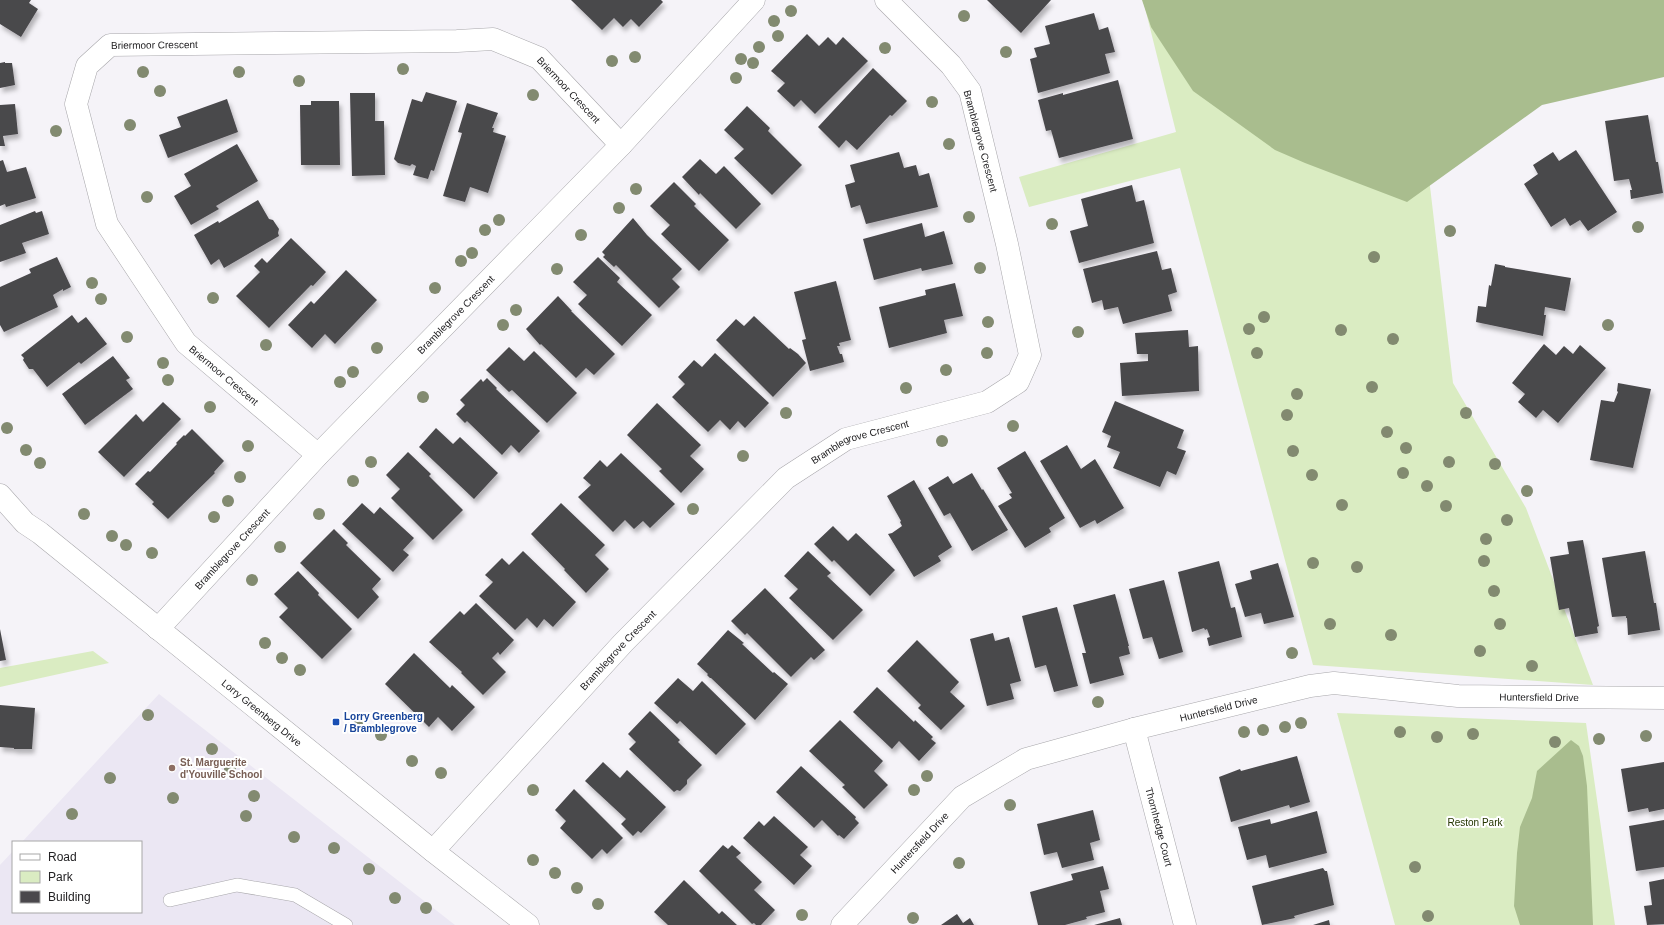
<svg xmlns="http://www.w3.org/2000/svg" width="1664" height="925" font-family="Arial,sans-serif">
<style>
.built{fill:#ebe7f3}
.green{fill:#daecc2}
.forest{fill:#a9bd8e}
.building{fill:#4a484c;filter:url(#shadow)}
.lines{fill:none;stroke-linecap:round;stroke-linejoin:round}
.service-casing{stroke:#a8a7ab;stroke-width:14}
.minor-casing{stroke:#a8a7ab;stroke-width:23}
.tertiary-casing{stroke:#a8a7ab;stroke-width:23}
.service{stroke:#fff;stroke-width:13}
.minor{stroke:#fff;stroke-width:22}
.tertiary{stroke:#fff;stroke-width:22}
.tree{fill:#828a70}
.transit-dot{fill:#1a4fb4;stroke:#fff;stroke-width:1.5}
.education-dot{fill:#8d6e63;stroke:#fff;stroke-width:1.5}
.labels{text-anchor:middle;stroke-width:4;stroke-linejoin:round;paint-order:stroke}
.street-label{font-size:10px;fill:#232224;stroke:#fff}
.transit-label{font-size:10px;font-weight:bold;fill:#164399;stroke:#fff;text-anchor:start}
.education-label{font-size:10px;font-weight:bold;fill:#785e54;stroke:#fff;text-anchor:start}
.park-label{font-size:10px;fill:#243500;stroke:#fff}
</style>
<defs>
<filter id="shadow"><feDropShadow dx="2.5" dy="4.5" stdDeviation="2" flood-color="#0004"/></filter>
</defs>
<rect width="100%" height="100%" fill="#f5f3f8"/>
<path class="built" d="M159,694L455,925H0V865L13,851V912H141V842H22Z"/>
<path class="green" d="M1143,0H1664L1615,64L1426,152L1453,383L1526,508L1593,685L1313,665L1180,168L1029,207L1019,177L1176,132Z
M93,651L109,663L0,687V668Z
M1337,713L1586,723L1615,925H1395Z"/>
<path class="forest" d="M1142,0H1664V77L1542,105L1407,202L1305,163L1275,150L1193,91L1151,27Z
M1571,740L1579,746L1583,756L1587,786L1593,925H1520L1514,906L1517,853L1520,827L1532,798L1537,771Z"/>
<path class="building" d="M0,0H31L29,3L38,9L21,37L0,24Z
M571,0H661L663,2L639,27L631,19L623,27L614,18L602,30Z
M987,0H1051L1021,33Z
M1094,13L1099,30L1108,27L1115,52L1105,54L1110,73L1038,93L1030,59L1037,57L1034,48L1050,44L1045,26Z
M807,34L819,46L828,37L836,45L843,37L868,61L815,114L801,100L794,107L777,91L785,83L771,71Z
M5,62V63H12L15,85L0,88V63Z
M873,68L907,101L892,116L890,115L857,150L846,140L839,148L818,127Z
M1118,80L1133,139L1059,158L1051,130L1046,131L1038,100L1063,93V95Z
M426,92L457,101L434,171L431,170L428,179L413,175L416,166L412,164L410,166L398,163L394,159L412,99L422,102Z
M350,93H375V121H384L385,175L352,176Z
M227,99L238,132L168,158L159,135L181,127L177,117Z
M311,101H339L340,165H301L300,105H311Z
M467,103L498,113L492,128H494L493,132L506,136L488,193L470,187L465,202L443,196L462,133L458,132Z
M15,104L18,134L3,136L5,146H0V105Z
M747,106L770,128L768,131L802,165L772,195L734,158L744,149L724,130Z
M1648,115L1656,162H1658L1663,193L1631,199L1630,190H1632L1629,179L1614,181L1605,121Z
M237,144L258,181L216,206L219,209L191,225L174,196L191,186L184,174Z
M1576,150L1617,212L1588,231L1580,220L1570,226L1565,218L1551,227L1524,184L1538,174L1533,165L1553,152L1559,161Z
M899,152L904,168L916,165L919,176L929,173L938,207L866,224L860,205L851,208L845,185L855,182L850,165Z
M700,159L716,174L724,166L761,204L736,229L700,193L699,195L682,177Z
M3,160L7,172L26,167L36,198L6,207L5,204L0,206V161Z
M674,182L696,204L694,206L729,240L699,271L661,234L670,225L650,206Z
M1132,185L1136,202L1144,200L1154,243L1079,263L1070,231L1088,226L1081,199Z
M258,200L269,219L273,220L279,229L278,233L279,236L224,268L219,259L211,265L194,235L218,221L219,223Z
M35,211L36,213L42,211L49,234L22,243L26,253L0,262V225Z
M633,218L647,235L682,269L672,279L680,287L659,308L616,265L614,267L603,257L605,255L602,252Z
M922,223L925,237L944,231L953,264L922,271L921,268L874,280L863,239Z
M291,238L326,272L313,286L311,285L269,328L236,296L260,272L254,266L262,258L267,263Z
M1157,251L1162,270L1171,268L1177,292L1168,295L1172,311L1123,324L1118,307L1104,310L1102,300L1092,303L1083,269Z
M57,257L71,287L63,291V289L53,295L58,307L4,332L0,325V287L31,273L29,269Z
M598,257L620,278L617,282L652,315L622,346L578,304L587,295L573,282Z
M1495,264L1505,266V267L1571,278L1565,311L1545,307L1544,315H1546L1543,336L1476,322L1478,306L1486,307L1489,285L1491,286Z
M346,270L377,300L335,344L325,334L312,348L288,325L311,301L314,304Z
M836,281L851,340L839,343L840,346H837L840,354H842L844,362L810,371L802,340L806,339L794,292Z
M955,283L963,316L944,320L947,333L889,348L879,307L926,295L925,290Z
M558,296L572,311H571L615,354L594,375L586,368L576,378L541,344L540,345L526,329Z
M72,315L78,323L86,317L107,344L81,364L79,362L47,387L33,369H29L23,360L24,358L21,355Z
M754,316L789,349L790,348L798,354L806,363L773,397L716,340L736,319L744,326Z
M1188,330L1189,347L1198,346L1199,391L1122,396L1120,363L1148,361V354H1137L1135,333Z
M1544,344L1556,355L1564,346L1573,354L1580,345L1606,368L1558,423L1543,410L1536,418L1518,402L1525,394L1512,383Z
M509,347L524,361L534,351L577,393L547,423L512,390L509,392L486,370Z
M715,353L769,403L745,428L738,421L730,430L720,420L708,432L672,397L685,384L678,377L694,360L702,367Z
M113,356L130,378L126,380L133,389L85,425L62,394Z
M487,378L497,388L496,389L540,431L519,453L511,445L502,455L467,421L465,423L456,414L465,405L460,400L481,379L483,382Z
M1618,383L1651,389L1633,468L1590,460L1601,400L1614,402L1618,392L1617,391Z
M1115,401L1184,430L1177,448L1186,451L1176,475L1167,471L1160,487L1113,468L1120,452L1107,447L1111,436L1102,432Z
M163,402L181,419L124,477L98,452L136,414L143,422Z
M657,403L701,445L690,456L704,469L681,493L659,471L662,469L627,435Z
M436,428L453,444L460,437L498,473L474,499L419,447Z
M192,429L224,461L214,472L215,473L213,475L168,519L152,504L154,502L135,484L148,471L150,472L177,444L176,443L184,435L185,436Z
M1067,445L1081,469L1095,459L1124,508L1097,524L1095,520L1080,528L1040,461Z
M1025,451L1065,518L1049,528L1051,532L1025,548L998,506L1012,498L1009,494L1012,493L997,468Z
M408,452L431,474L429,476L463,510L433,540L391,498L400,489L386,475Z
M621,453L675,504L650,528L643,521L634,529L625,520L613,532L578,497L591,485L583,478L600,460L607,467Z
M972,473L982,490L983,489L1008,530L972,551L950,513L944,516L928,488L948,476L953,484Z
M914,480L952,547L938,556L941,561L914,577L888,534L892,533L902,526L900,522L901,521L887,496Z
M362,503L374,514L380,507L414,538L403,550L409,555L393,572L342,524Z
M561,503L605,545L595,555L609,569L586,593L564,570L565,569L531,534Z
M833,526L848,541L856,533L895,570L870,596L834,560L832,562L814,544Z
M334,529L348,543L346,545L381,579L372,589L379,597L358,619L300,563Z
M1583,540L1599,626L1597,627L1598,633L1575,637L1569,608L1559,610L1550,557L1569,554L1567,542Z
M523,551L576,602L553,627L544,619L537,628L527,618L515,630L479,596L493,582L485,575L502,558L509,565Z
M808,551L831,573L827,576L863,610L833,640L789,598L798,589L784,576Z
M1645,551L1654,603H1656L1660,630L1628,635L1627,618H1626V616L1612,617L1602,558Z
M1219,561L1231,608L1235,607L1242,637L1209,646L1207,638L1210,637L1207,629L1205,630L1204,628L1192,632L1178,572Z
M1278,563L1294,617L1264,624L1261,613L1245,617L1235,584L1252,579L1250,571Z
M298,571L319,593L318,595L352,629L322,659L279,617L288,608L274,594Z
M1164,580L1183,652L1159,659L1152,637L1143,639L1129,589Z
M765,588L825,650L814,660L811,657L791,677L747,633L745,635L731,621Z
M1115,594L1129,646H1128L1130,654L1119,657L1124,675L1090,684L1082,653H1086L1073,605Z
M476,603L514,640L500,655L498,652L492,658L506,672L483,695L461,673L462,672L429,642L460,611L464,615Z
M1057,607L1078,686L1054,692L1046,665L1035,668L1022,616Z
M0,629L6,660L0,661Z
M728,630L744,643L742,644L773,673L774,672L788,684L755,720L711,678H710L707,675L708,674L697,664Z
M993,633L995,641L1009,637L1021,681L1010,684L1014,699L987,706L970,639Z
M917,640L959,682L950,692L965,706L941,730L918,708L921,705L887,671Z
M414,653L450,688L452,685L475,707L452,731L438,717L429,727L385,684Z
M678,678L693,691L702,681L746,724L716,755L680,721L677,724L654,703Z
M877,687L914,722L915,720L933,737L931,739L936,743L919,761L899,741L892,749L853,712Z
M0,705L35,708L32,749H14V748L0,747Z
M650,711L680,740L678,742L702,765L687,780V784L680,791L677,790L674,792L629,749L636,742L628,734Z
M840,720L883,761L874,771L888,785L864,809L842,787L845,785L809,751Z
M1297,756L1310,802L1290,808L1289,805L1231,822L1219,777L1240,769L1241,771Z
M603,762L620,778L627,770L666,807L641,833L638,831L633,836L621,824L626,819L585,781Z
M1664,762V809L1649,812L1648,808L1628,812L1621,769Z
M801,766L856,817L855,819L859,823L844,839L839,835L838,836L822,820L814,828L776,792Z
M574,789L623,838L607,854L602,849L592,859L560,828L566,821L555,810Z
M1093,810L1100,840L1090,843L1094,860L1062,868L1057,852L1044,855L1037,824Z
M1317,811L1327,853L1269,868L1266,855L1247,860L1238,827L1270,819L1271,824Z
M774,816L808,847L800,855L812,866L794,885L743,838L759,821L764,826Z
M1664,820V867L1636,871L1629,826Z
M723,845L728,849L732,845L741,853L736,857L762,882L754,890L775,910L761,925H756L754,923L752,924L699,871Z
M1103,866L1109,889L1100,891L1105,912L1086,917L1087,919L1065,925H1038L1030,892L1073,880L1071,874Z
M1323,868L1325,871H1327L1334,905L1294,916L1295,918L1262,925L1252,886Z
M1664,879V924L1647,925L1644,906L1652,905L1649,882Z
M684,880L719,914L722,911L737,925H668L654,912Z
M957,914L963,923L970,918L974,925H941Z
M1120,918L1122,925H1094Z
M1329,920L1330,925H1313Z"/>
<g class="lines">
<defs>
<path id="service" d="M170,900L237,885L295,895L346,925"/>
<g id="minor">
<path id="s1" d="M318,455L186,343L107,224L76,104L87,66L110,45L457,41L493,39L539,58L621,145"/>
<path id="s2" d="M158,629L318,455L621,145L754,0"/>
<path id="s3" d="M1134,729L1185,925"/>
<path id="s4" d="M433,851L623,643L786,478L846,439L987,402L1018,382L1030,355L1007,244L970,91L951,65L886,0"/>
<path id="s5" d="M842,925L962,797L1026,759L1134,729L1310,686L1334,683L1458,696L1664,698"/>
</g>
<g id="tertiary">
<path id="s6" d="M0,495L25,523L40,533L433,851L528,925"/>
</g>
</defs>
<use href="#service" class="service-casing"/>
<use href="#minor" class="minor-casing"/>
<use href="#tertiary" class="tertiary-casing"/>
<use href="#service" class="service"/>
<use href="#minor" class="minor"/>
<use href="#tertiary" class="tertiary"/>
</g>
<g class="tree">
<circle cx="791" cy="11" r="6"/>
<circle cx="964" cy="16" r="6"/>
<circle cx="774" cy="21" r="6"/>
<circle cx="778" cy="36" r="6"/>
<circle cx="759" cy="47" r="6"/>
<circle cx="885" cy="48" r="6"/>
<circle cx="1006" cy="52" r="6"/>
<circle cx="635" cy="57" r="6"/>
<circle cx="741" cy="59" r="6"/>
<circle cx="612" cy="61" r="6"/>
<circle cx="753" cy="63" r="6"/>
<circle cx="403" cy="69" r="6"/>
<circle cx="143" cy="72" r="6"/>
<circle cx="239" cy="72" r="6"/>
<circle cx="736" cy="78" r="6"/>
<circle cx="299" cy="81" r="6"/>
<circle cx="160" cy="91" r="6"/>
<circle cx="533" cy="95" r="6"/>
<circle cx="932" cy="102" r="6"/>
<circle cx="130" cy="125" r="6"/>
<circle cx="56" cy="131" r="6"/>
<circle cx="949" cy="144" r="6"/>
<circle cx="636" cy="189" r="6"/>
<circle cx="147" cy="197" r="6"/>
<circle cx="619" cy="208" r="6"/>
<circle cx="969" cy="217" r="6"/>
<circle cx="499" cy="220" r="6"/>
<circle cx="1052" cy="224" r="6"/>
<circle cx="1638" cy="227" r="6"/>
<circle cx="485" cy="230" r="6"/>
<circle cx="1450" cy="231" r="6"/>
<circle cx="581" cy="235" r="6"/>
<circle cx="472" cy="253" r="6"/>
<circle cx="1374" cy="257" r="6"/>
<circle cx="461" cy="261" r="6"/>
<circle cx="980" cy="268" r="6"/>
<circle cx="557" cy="269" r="6"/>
<circle cx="92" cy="283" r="6"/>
<circle cx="435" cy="288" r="6"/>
<circle cx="213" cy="298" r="6"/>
<circle cx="101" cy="299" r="6"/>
<circle cx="516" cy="310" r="6"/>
<circle cx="1264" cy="317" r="6"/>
<circle cx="988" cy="322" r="6"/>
<circle cx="503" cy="325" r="6"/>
<circle cx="1608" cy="325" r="6"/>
<circle cx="1249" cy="329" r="6"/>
<circle cx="1341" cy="330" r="6"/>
<circle cx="1078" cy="332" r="6"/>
<circle cx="127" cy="337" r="6"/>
<circle cx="1393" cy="339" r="6"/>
<circle cx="266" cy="345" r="6"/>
<circle cx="377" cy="348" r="6"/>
<circle cx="987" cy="353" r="6"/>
<circle cx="1257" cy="353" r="6"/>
<circle cx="163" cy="363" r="6"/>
<circle cx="946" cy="370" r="6"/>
<circle cx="353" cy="372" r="6"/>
<circle cx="168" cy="380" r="6"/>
<circle cx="340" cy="382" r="6"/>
<circle cx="1372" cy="387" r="6"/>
<circle cx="906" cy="388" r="6"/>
<circle cx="1297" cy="394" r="6"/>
<circle cx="423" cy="397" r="6"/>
<circle cx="210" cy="407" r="6"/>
<circle cx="786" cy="413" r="6"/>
<circle cx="1466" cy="413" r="6"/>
<circle cx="1287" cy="415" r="6"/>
<circle cx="1013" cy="426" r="6"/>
<circle cx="7" cy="428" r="6"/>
<circle cx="1387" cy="432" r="6"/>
<circle cx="942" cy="441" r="6"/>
<circle cx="248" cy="446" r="6"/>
<circle cx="1406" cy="448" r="6"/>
<circle cx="26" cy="450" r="6"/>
<circle cx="1293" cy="451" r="6"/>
<circle cx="743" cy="456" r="6"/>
<circle cx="371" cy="462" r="6"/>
<circle cx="1449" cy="462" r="6"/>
<circle cx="40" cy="463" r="6"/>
<circle cx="1495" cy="464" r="6"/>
<circle cx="1403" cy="473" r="6"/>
<circle cx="1312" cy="475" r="6"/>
<circle cx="240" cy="477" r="6"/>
<circle cx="353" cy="481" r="6"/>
<circle cx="1427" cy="486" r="6"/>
<circle cx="1527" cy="491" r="6"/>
<circle cx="228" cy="501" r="6"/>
<circle cx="1342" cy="505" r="6"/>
<circle cx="1446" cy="506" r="6"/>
<circle cx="693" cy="509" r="6"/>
<circle cx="84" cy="514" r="6"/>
<circle cx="319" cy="514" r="6"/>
<circle cx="214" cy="517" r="6"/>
<circle cx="1507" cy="520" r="6"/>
<circle cx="112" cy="536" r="6"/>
<circle cx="1486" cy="539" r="6"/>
<circle cx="126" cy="545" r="6"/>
<circle cx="280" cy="547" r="6"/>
<circle cx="152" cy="553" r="6"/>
<circle cx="1484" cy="561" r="6"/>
<circle cx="1313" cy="563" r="6"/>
<circle cx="1357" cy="567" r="6"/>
<circle cx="252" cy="580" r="6"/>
<circle cx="1494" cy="591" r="6"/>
<circle cx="1330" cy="624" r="6"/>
<circle cx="1500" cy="624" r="6"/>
<circle cx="1391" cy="635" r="6"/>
<circle cx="265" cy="643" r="6"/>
<circle cx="1480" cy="651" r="6"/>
<circle cx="1292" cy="653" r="6"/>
<circle cx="282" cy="658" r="6"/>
<circle cx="1532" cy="666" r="6"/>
<circle cx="300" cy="670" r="6"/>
<circle cx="1098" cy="702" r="6"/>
<circle cx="148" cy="715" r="6"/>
<circle cx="359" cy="719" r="6"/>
<circle cx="1301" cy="723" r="6"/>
<circle cx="1285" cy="727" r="6"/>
<circle cx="1263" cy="730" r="6"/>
<circle cx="1244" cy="732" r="6"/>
<circle cx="1400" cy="732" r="6"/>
<circle cx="1473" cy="734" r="6"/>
<circle cx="381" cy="735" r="6"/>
<circle cx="1646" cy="736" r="6"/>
<circle cx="1437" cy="737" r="6"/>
<circle cx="1599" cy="739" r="6"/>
<circle cx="1555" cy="742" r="6"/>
<circle cx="212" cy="749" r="6"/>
<circle cx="412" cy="761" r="6"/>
<circle cx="230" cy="769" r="6"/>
<circle cx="441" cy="773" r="6"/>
<circle cx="927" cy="776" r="6"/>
<circle cx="110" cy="778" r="6"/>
<circle cx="533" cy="790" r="6"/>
<circle cx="914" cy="790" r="6"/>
<circle cx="254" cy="796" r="6"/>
<circle cx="173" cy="798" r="6"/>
<circle cx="1010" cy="805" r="6"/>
<circle cx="72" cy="814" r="6"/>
<circle cx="246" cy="816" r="6"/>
<circle cx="294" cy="837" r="6"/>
<circle cx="334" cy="848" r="6"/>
<circle cx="533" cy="860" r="6"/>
<circle cx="959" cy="863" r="6"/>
<circle cx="1415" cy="867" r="6"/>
<circle cx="369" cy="869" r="6"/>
<circle cx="555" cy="873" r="6"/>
<circle cx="577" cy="888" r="6"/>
<circle cx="395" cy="898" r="6"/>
<circle cx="598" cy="904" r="6"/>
<circle cx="426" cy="908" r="6"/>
<circle cx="802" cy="915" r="6"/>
<circle cx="1428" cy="916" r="6"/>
<circle cx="913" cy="918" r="6"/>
</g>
<rect class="transit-dot" x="332" y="718" width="8" height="8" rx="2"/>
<circle class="education-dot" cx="172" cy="768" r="4"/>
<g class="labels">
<g class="street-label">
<text dy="4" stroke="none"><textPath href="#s1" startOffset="555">Briermoor Crescent</textPath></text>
<text dy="4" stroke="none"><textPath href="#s1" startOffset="987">Briermoor Crescent</textPath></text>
<text transform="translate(981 141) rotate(75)" y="4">Bramblegrove Crescent</text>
<text dy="4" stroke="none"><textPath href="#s2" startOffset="433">Bramblegrove Crescent</textPath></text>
<text transform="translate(224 375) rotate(40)" y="4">Briermoor Crescent</text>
<text dy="4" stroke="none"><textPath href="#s4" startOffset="597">Bramblegrove Crescent</textPath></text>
<text dy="4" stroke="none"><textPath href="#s2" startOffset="109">Bramblegrove Crescent</textPath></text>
<text dy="4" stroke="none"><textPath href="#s4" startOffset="273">Bramblegrove Crescent</textPath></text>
<text dy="4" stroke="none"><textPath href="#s5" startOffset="773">Huntersfield Drive</textPath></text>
<text dy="4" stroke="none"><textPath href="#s5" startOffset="449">Huntersfield Drive</textPath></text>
<text dy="4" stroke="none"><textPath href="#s6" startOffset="341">Lorry Greenberg Drive</textPath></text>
<text dy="4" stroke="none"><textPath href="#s3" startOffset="101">Thornhedge Court</textPath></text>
<text dy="4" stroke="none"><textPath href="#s5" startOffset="113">Huntersfield Drive</textPath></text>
</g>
<g class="transit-label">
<text x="344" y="720">Lorry Greenberg<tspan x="344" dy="12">/ Bramblegrove</tspan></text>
</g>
<g class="education-label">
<text x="180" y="766">St. Marguerite<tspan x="180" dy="12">d'Youville School</tspan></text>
</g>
<g class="park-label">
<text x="1475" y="826">Reston Park</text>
</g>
</g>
<rect x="12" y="841" width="130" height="72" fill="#ffffff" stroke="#a7a7a7"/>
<rect x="20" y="854" width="20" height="6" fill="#ffffff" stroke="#a7a7a7"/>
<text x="48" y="861" font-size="12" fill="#232224">Road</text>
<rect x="20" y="871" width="20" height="12" fill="#daecc2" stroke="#a7a7a7"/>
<text x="48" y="881" font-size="12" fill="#232224">Park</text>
<rect x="20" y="891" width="20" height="12" fill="#4a484c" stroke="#a7a7a7"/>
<text x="48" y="901" font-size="12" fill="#232224">Building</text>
</svg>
